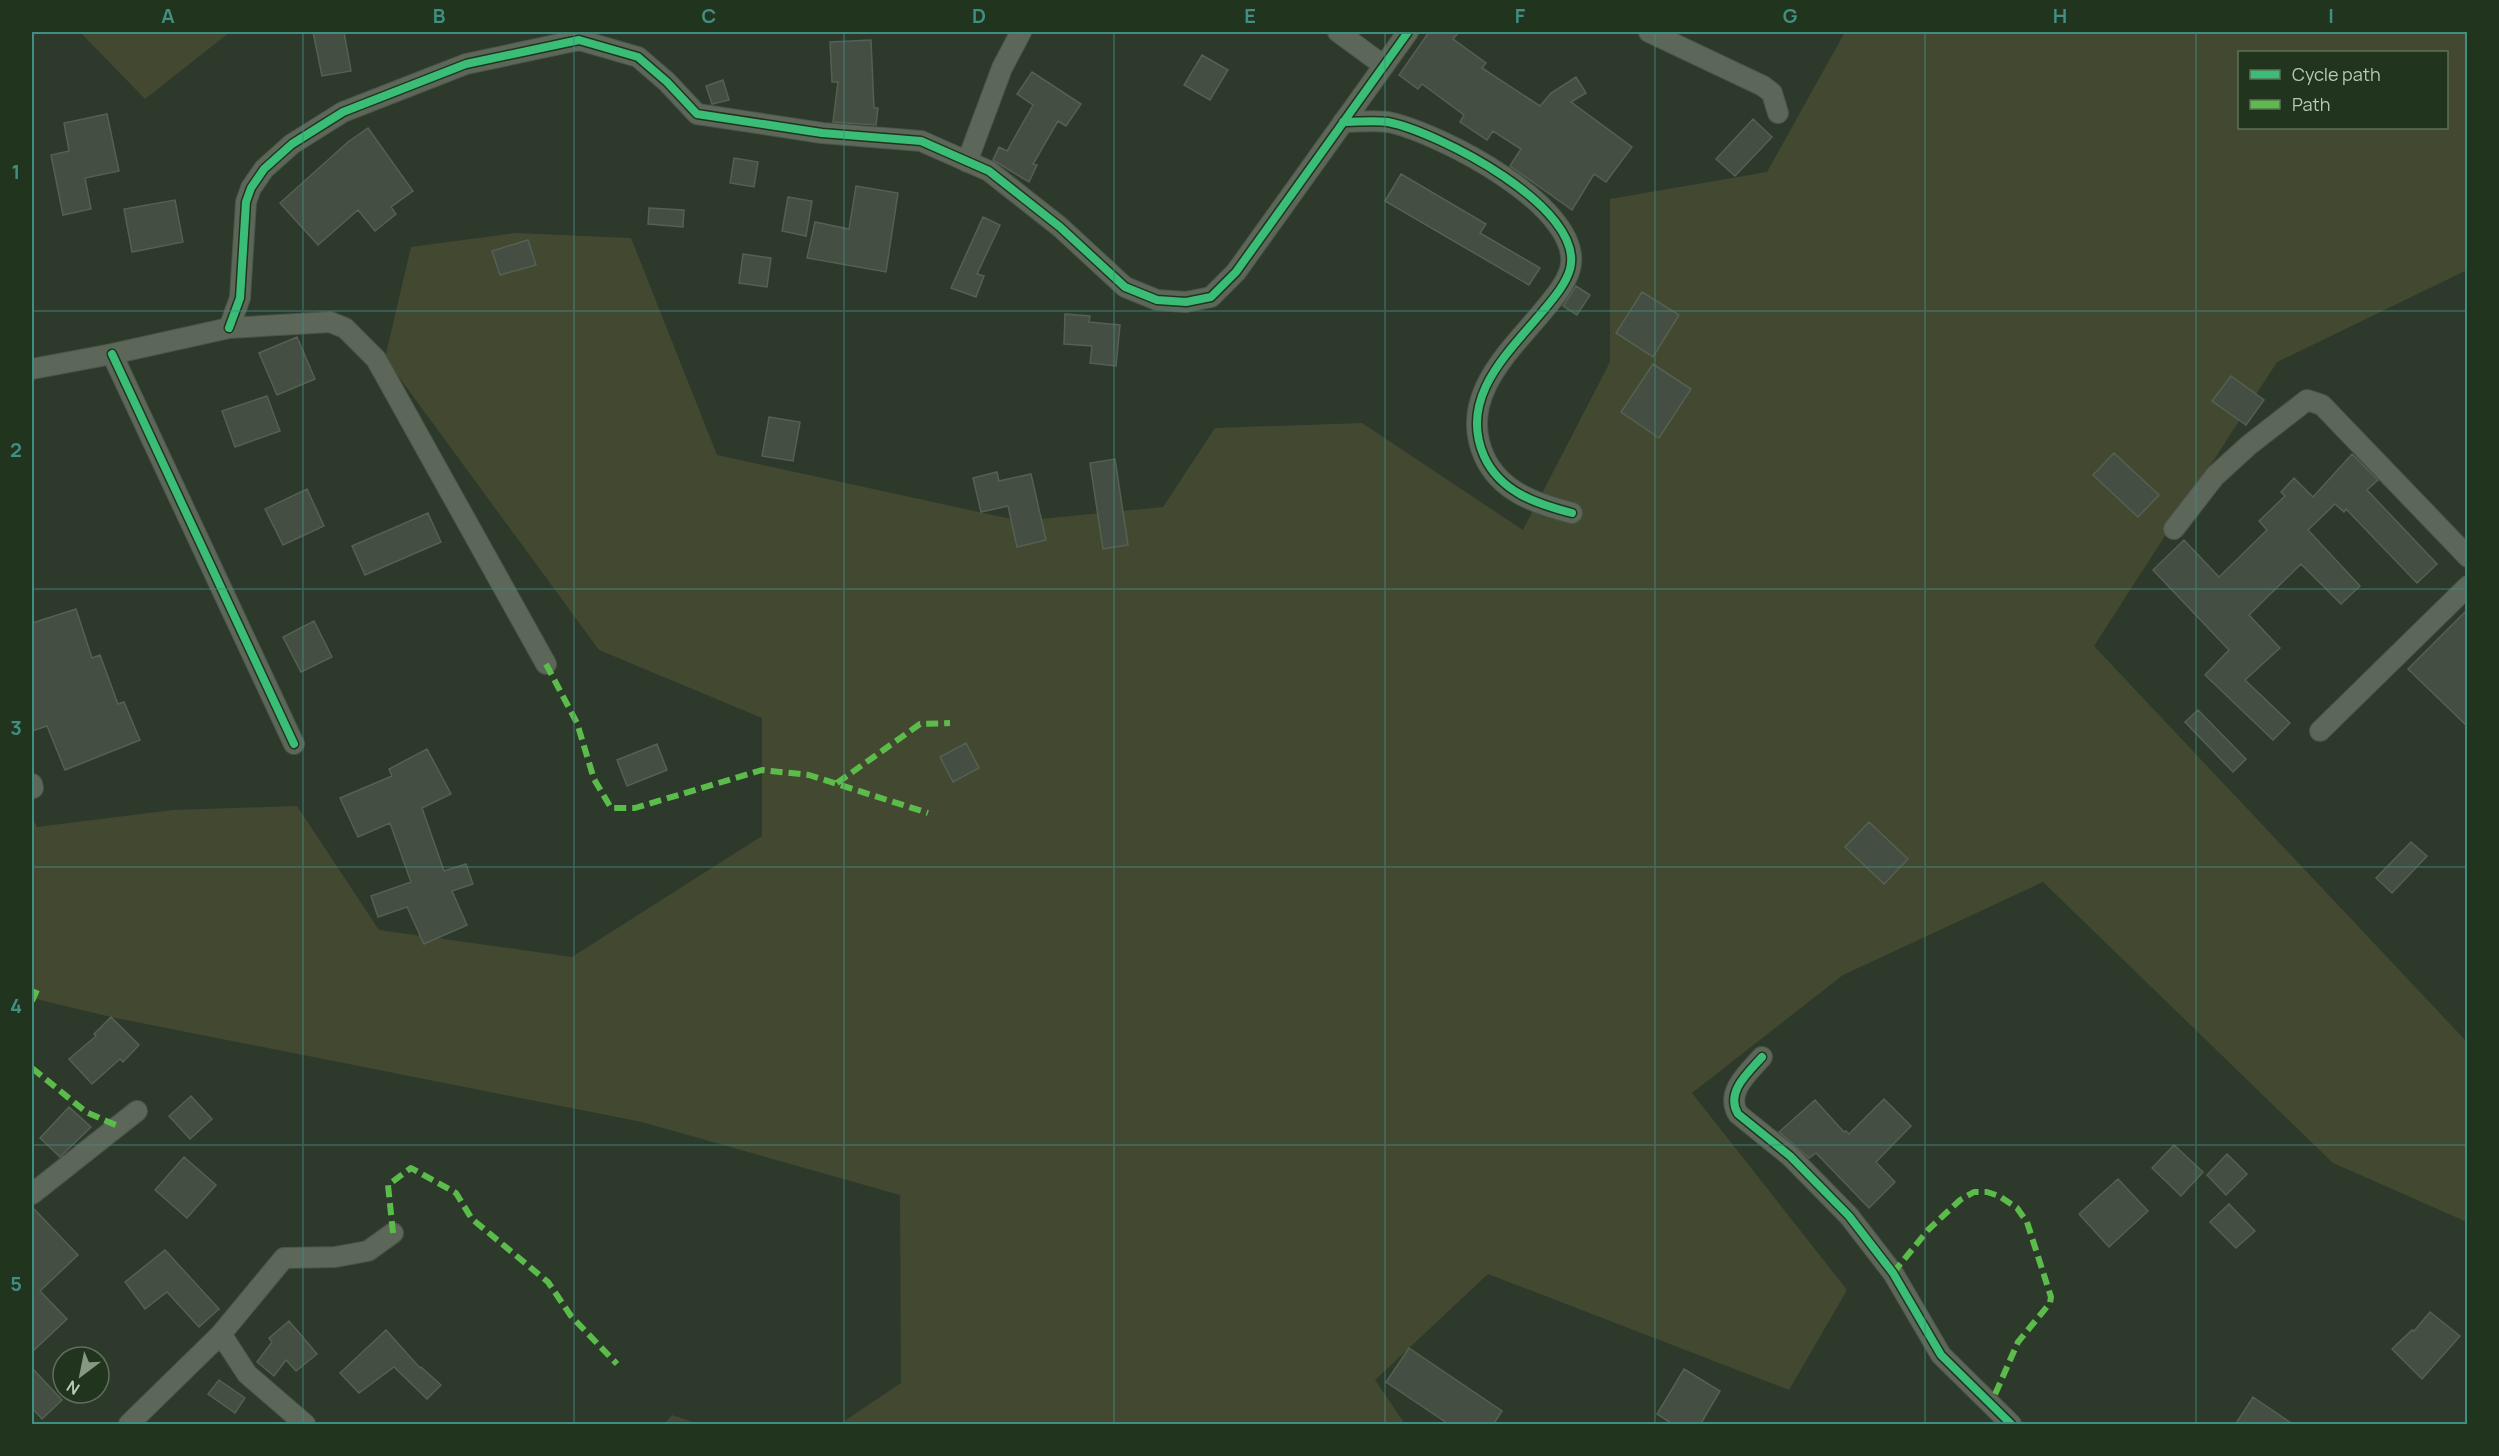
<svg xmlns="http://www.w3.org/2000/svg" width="2499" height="1456" font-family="Manrope,sans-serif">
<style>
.green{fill:#434930;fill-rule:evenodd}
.building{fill:#444e42;stroke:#546152;stroke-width:1.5}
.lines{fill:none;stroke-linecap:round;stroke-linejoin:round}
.street-casing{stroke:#4a5448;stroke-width:22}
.street{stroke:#5c675a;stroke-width:20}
.quiet{stroke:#5cbc4b;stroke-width:6;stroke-dasharray:12 6;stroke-linecap:butt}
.cycleway-casing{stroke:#21341d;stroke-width:11}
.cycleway{stroke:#3abd76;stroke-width:8}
.grid{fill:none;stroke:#418f83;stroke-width:1.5;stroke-opacity:0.55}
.neatline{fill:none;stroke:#418f83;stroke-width:2}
.grid-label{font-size:20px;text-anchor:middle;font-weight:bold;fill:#418f83}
</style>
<rect width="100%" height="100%" fill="#2d392a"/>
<path class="green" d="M80,32H230L145,99Z
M1845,32H2467V270L2277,362L2094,646L2467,1042V1222L2333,1163L2043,882L1843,975L1692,1093L1847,1290L1789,1390L1488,1274L1375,1380L1405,1424H840L901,1383L900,1195L642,1122L111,1017L32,998V817L37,827L173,810L297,806L379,930L572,957L762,836V718L599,650L385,358L411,247L515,233L631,238L717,455L1020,521L1163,507L1215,428L1362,423L1523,530L1610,362V199L1767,172ZM2240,52H2446V128H2240Z
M672,1415L699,1424H664Z"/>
<path class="building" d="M313,32H344L351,71L322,76Z
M1429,32H1459L1453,39L1486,63L1482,68L1540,106L1551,93L1576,77L1586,93L1571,102L1632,147L1606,182L1594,174L1572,210L1510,166L1521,149L1493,131L1487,140L1460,122L1464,115L1422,84L1418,89L1399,75Z
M871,40L874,108H878L876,125L833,122L838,82H832L830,42Z
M1202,55L1228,70L1210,100L1184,85Z
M1032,72L1081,104L1066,126L1058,121L1033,164L1037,165L1029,182L993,160L999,147L1007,151L1033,105L1017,94Z
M723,80L729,100L712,104L706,86Z
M107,114L119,171L85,178L91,209L63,215L51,155L69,151L64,123Z
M1753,119L1772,137L1735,176L1716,159Z
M368,128L413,191L391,207L396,214L375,231L358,210L318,245L280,203L348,142Z
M734,158L758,162L754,187L730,183Z
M1401,174L1486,224L1480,233L1540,268L1529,285L1385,201Z
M856,186L898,193L886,272L807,258L815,222L849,229Z
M788,197L812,201L806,236L782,231Z
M175,200L183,242L132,252L124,209Z
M649,208L684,210L683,227L648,224Z
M983,217L1000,225L977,274L984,276L976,297L951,288Z
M528,240L536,265L500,275L492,251Z
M743,254L771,258L767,287L739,283Z
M1576,286L1590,295L1577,315L1563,306Z
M1642,292L1679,315L1653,357L1616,333Z
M1065,314L1090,316L1089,322L1120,325L1116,366L1090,363L1092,346L1064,344Z
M297,337L315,379L277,395L259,353Z
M1653,364L1691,389L1659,438L1621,412Z
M2231,376L2264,400L2246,425L2212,401Z
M267,396L280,431L235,447L222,411Z
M769,417L800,422L793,461L762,456Z
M2114,453L2159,495L2138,517L2093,475Z
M2352,454L2378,480L2367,490L2437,564L2417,583L2346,509L2344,512L2335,504L2308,530L2360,586L2341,604L2301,564L2249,615L2280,648L2245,680L2290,723L2273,740L2205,675L2229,650L2153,570L2184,540L2219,577L2267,530L2259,521L2285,496L2281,492L2294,478L2313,497Z
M1115,459L1128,545L1103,549L1090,463Z
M997,472L999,481L1031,474L1046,540L1017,547L1008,506L981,512L973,478Z
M307,489L324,526L283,545L265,509Z
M428,513L441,542L365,575L352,546Z
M76,609L92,658L100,655L118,704L124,702L140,740L65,770L47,726L32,731V623Z
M2468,609V727L2408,669Z
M314,621L332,657L301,672L283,637Z
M2198,710L2246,759L2233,772L2185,722Z
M966,743L979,768L953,782L940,757Z
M657,744L667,770L627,786L617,760Z
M427,749L451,794L422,808L444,871L466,864L473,884L452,891L467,925L424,944L407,907L378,917L371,896L411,882L390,823L358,837L340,798L392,776L389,769Z
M1869,822L1908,859L1884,884L1845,847Z
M2411,842L2427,856L2392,893L2376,878Z
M111,1017L139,1045L123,1062L120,1059L92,1084L69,1059L96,1036L94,1034Z
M191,1096L212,1119L190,1139L169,1116Z
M1884,1099L1911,1126L1876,1162L1895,1182L1869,1208L1816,1153L1809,1158L1779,1132L1815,1100L1844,1132L1846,1131L1849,1134Z
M69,1107L91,1127L60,1157L40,1138Z
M2174,1145L2203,1172L2181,1196L2152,1168Z
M2227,1154L2247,1174L2226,1195L2207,1175Z
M184,1157L216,1185L187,1218L155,1190Z
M2118,1179L2148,1211L2109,1247L2079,1214Z
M2229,1204L2255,1231L2236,1248L2210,1222Z
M32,1207L78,1255L40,1291L67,1319L32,1352Z
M165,1250L219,1309L199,1327L167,1292L145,1309L125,1282Z
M2430,1312L2460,1336L2422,1379L2392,1349L2412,1330L2414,1331Z
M289,1321L317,1354L296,1371L286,1360L274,1376L257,1362L272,1342L269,1338Z
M386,1330L420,1368L421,1367L441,1385L427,1399L394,1367L359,1393L340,1373Z
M1409,1348L1502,1411L1493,1425H1450L1386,1382Z
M32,1368L62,1400L42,1419L32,1408Z
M1684,1369L1720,1391L1700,1425H1674L1657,1414Z
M219,1380L245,1398L235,1413L208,1394Z
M2253,1397L2294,1425H2235Z"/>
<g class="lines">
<defs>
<path id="street" d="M1338,32L1383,65
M1649,32L1763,86L1772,93L1778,113
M1343,122C1357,122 1374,120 1388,122C1438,132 1586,208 1570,269C1566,284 1553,299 1543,311C1509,352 1458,397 1484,456C1500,492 1537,504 1572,513
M967,162L1002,68L1021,32
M229,328L240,298L246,202L251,188L264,169L292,144L343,112L466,64L579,40L638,57L667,82L697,114L822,133L921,141L989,171L1060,227L1125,287L1157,300L1186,302L1211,297L1236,272L1408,32
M112,354L294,744
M32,369L112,354L229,328L330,322L345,328L376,359L546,664
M2174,529L2215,476L2249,445L2307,400L2322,405L2468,557
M2320,731L2468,586
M32,784L33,788
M1762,1057C1748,1073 1725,1092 1738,1114L1790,1156L1849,1216L1893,1273L1941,1355L2011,1424
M32,1194L137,1111
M221,1334L247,1374L305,1424
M129,1424L221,1334L284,1258L335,1257L368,1251L393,1233"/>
</defs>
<use href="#street" class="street-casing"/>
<use href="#street" class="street"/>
<path class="quiet" d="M546,664L577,723L594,779L611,808H635L762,770L809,775L928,813
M837,783L920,724L950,723
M32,1001L37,990
M32,1068L86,1112L118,1126
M393,1233L388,1185L411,1168L456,1193L472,1219L548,1282L571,1316L617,1364
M1893,1273L1928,1230L1960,1200L1974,1192H1987L1999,1196L2017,1208L2027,1222L2051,1297L2050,1303L2018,1342L1990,1406"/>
<defs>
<path id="cycleway" d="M1343,122C1357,122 1374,120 1388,122C1438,132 1586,208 1570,269C1566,284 1553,299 1543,311C1509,352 1458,397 1484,456C1500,492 1537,504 1572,513
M229,328L240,298L246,202L251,188L264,169L292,144L343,112L466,64L579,40L638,57L667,82L697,114L822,133L921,141L989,171L1060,227L1125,287L1157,300L1186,302L1211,297L1236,272L1408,32
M112,354L294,744
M1762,1057C1748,1073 1725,1092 1738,1114L1790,1156L1849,1216L1893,1273L1941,1355L2011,1424"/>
</defs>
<use href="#cycleway" class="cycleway-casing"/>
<use href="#cycleway" class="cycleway"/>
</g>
<path class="grid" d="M303,32V1424M574,32V1424M844,32V1424M1114,32V1424M1385,32V1424M1655,32V1424M1925,32V1424M2196,32V1424M32,311H2468M32,589H2468M32,867H2468M32,1145H2468"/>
<rect width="2499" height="1456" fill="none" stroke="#21341d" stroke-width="66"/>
<rect x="2238" y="51" width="210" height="78" fill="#21341d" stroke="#5d705a" stroke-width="1.5"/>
<rect x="2250" y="70" width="30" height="9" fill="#3abd76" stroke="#5d705a" stroke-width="1.5"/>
<text x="2292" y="81" font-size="18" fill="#b7cab5">Cycle path</text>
<rect x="2250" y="100" width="30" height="9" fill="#5cbc4b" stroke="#5d705a" stroke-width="1.5"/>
<text x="2292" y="111" font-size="18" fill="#b7cab5">Path</text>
<g transform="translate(81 1375) rotate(212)"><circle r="28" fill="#21341d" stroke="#5d705a" stroke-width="1.5"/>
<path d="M0-4.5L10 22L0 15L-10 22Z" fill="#879784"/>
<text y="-9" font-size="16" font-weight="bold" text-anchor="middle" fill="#b7cab5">N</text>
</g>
<rect x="33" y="33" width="2433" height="1390" class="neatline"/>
<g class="grid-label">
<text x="168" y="23">A</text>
<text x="439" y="23">B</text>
<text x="709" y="23">C</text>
<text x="979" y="23">D</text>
<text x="1250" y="23">E</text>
<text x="1520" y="23">F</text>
<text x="1790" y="23">G</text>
<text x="2060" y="23">H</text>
<text x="2331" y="23">I</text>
<text x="16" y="179">1</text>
<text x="16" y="457">2</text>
<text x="16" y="735">3</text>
<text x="16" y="1013">4</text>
<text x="16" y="1291">5</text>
</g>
</svg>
